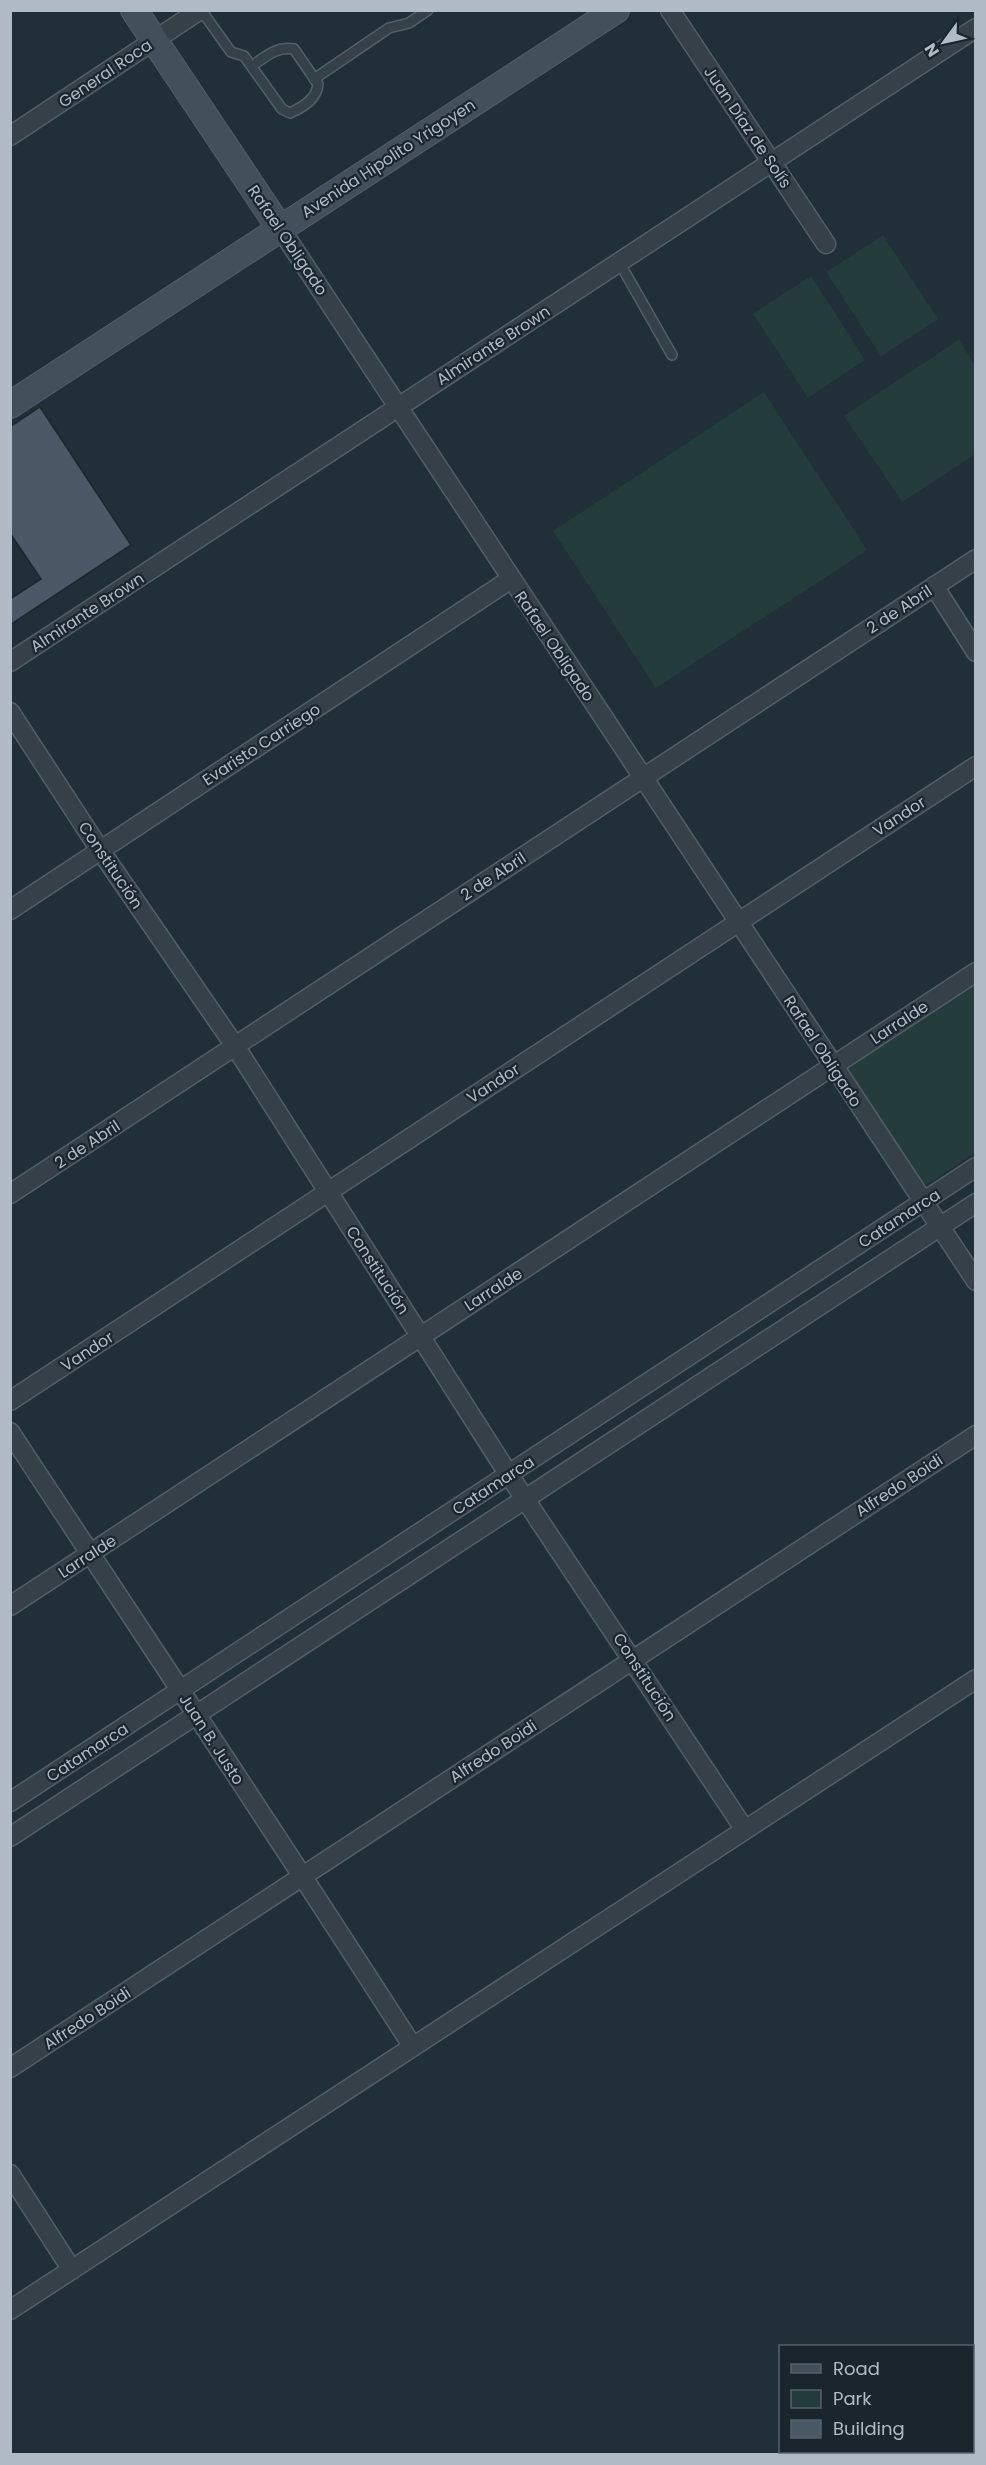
<svg xmlns="http://www.w3.org/2000/svg" width="986" height="2465" font-family="Poppins,sans-serif">
<style>
.green{fill:#243c3b}
.building{fill:#4a5965;stroke:#1c2730;stroke-width:1.5}
.lines{fill:none;stroke-linecap:round;stroke-linejoin:round}
.lane-casing{stroke:#535e67;stroke-width:12}
.street-casing{stroke:#535e67;stroke-width:21}
.secondary-casing{stroke:#535e67;stroke-width:28}
.lane{stroke:#354049;stroke-width:9}
.street{stroke:#354049;stroke-width:18}
.secondary{stroke:#43505c;stroke-width:26}
.labels{text-anchor:middle;stroke-width:4.5;stroke-linejoin:round;paint-order:stroke}
.street-label{font-size:16px;fill:#b0bbc6;stroke:#1a252e}
</style>
<rect width="100%" height="100%" fill="#212f39"/>
<path class="green" d="M883,235L938,319L881,356L826,272Z
M811,276L865,360L808,398L753,314Z
M959,340L975,365V454L902,502L844,416Z
M764,392L867,550L656,688L553,531Z
M975,982V1153L918,1190L840,1070Z"/>
<path class="building" d="M40,407L131,545L10,625V599L41,579L10,533V427Z"/>
<g class="lines">
<defs>
<path id="lane" d="M201,10L231,52L244,56L282,109L290,113C303,107 317,99 318,84L294,49C276,46 265,57 252,66
M314,79L389,28L409,23L428,10
M619,262L672,355"/>
<path id="street" d="M670,10L826,244
M10,136L200,10
M274,219L976,1281
M934,586L976,652
M10,662L976,28
M10,712L100,850L235,1046L509,1475L745,1830
M10,910L511,579
M10,1194L976,559
M10,1401L976,766
M10,1432C145,1637 281,1841 413,2047
M10,1606L976,972
M10,1802L976,1167
M10,1837L976,1203
M10,2068L976,1435
M10,2174L72,2270
M10,2310L976,1679"/>
<path id="secondary" d="M134,10L273,218
M10,405L616,10"/>
</defs>
<use href="#lane" class="lane-casing"/>
<use href="#street" class="street-casing"/>
<use href="#secondary" class="secondary-casing"/>
<use href="#lane" class="lane"/>
<use href="#street" class="street"/>
<use href="#secondary" class="secondary"/>
</g>
<g class="labels">
<g class="street-label">
<text transform="translate(105 73) rotate(-34)" y="6">General Roca</text>
<text transform="translate(748 127) rotate(56)" y="6">Juan Díaz de Solís</text>
<text transform="translate(388 158) rotate(-33)" y="6">Avenida Hipolito Yrigoyen</text>
<text transform="translate(288 240) rotate(56)" y="6">Rafael Obligado</text>
<text transform="translate(493 345) rotate(-33)" y="6">Almirante Brown</text>
<text transform="translate(899 609) rotate(-33)" y="6">2 de Abril</text>
<text transform="translate(87 612) rotate(-33)" y="6">Almirante Brown</text>
<text transform="translate(555 646) rotate(56)" y="6">Rafael Obligado</text>
<text transform="translate(261 744) rotate(-33)" y="6">Evaristo Carriego</text>
<text transform="translate(899 816) rotate(-33)" y="6">Vandor</text>
<text transform="translate(111 865) rotate(56)" y="6">Constitución</text>
<text transform="translate(493 876) rotate(-33)" y="6">2 de Abril</text>
<text transform="translate(899 1022) rotate(-33)" y="6">Larralde</text>
<text transform="translate(823 1051) rotate(57)" y="6">Rafael Obligado</text>
<text transform="translate(493 1083) rotate(-33)" y="6">Vandor</text>
<text transform="translate(87 1144) rotate(-33)" y="6">2 de Abril</text>
<text transform="translate(899 1218) rotate(-33)" y="6">Catamarca</text>
<text transform="translate(378 1270) rotate(57)" y="6">Constitución</text>
<text transform="translate(493 1289) rotate(-33)" y="6">Larralde</text>
<text transform="translate(87 1351) rotate(-33)" y="6">Vandor</text>
<text transform="translate(493 1485) rotate(-33)" y="6">Catamarca</text>
<text transform="translate(899 1485) rotate(-33)" y="6">Alfredo Boidi</text>
<text transform="translate(87 1556) rotate(-33)" y="6">Larralde</text>
<text transform="translate(645 1677) rotate(57)" y="6">Constitución</text>
<text transform="translate(212 1739) rotate(57)" y="6">Juan B. Justo</text>
<text transform="translate(493 1751) rotate(-33)" y="6">Alfredo Boidi</text>
<text transform="translate(87 1752) rotate(-33)" y="6">Catamarca</text>
<text transform="translate(87 2018) rotate(-33)" y="6">Alfredo Boidi</text>
</g>
</g>
<rect width="986" height="2465" fill="none" stroke="#b0bbc6" stroke-width="24"/>
<rect x="779" y="2345" width="195" height="108" fill="#1a252e" stroke="#56616b" stroke-width="1.5"/>
<rect x="791" y="2364" width="30" height="9" fill="#43505c" stroke="#56616b" stroke-width="1.5"/>
<text x="833" y="2375" font-size="18" fill="#b0bbc6">Road</text>
<rect x="791" y="2390" width="30" height="18" fill="#243c3b" stroke="#56616b" stroke-width="1.5"/>
<text x="833" y="2405" font-size="18" fill="#b0bbc6">Park</text>
<rect x="791" y="2420" width="30" height="18" fill="#4a5965" stroke="#56616b" stroke-width="1.5"/>
<text x="833" y="2435" font-size="18" fill="#b0bbc6">Building</text>
<g transform="translate(944 42) rotate(237)" stroke="#1a252e" stroke-width="4.5" paint-order="stroke">
<path d="M0-4.5L10 22L0 15L-10 22Z" fill="#b0bbc6"/>
<text y="-9" font-size="16" font-weight="bold" text-anchor="middle" fill="#b0bbc6">N</text>
</g>
</svg>
